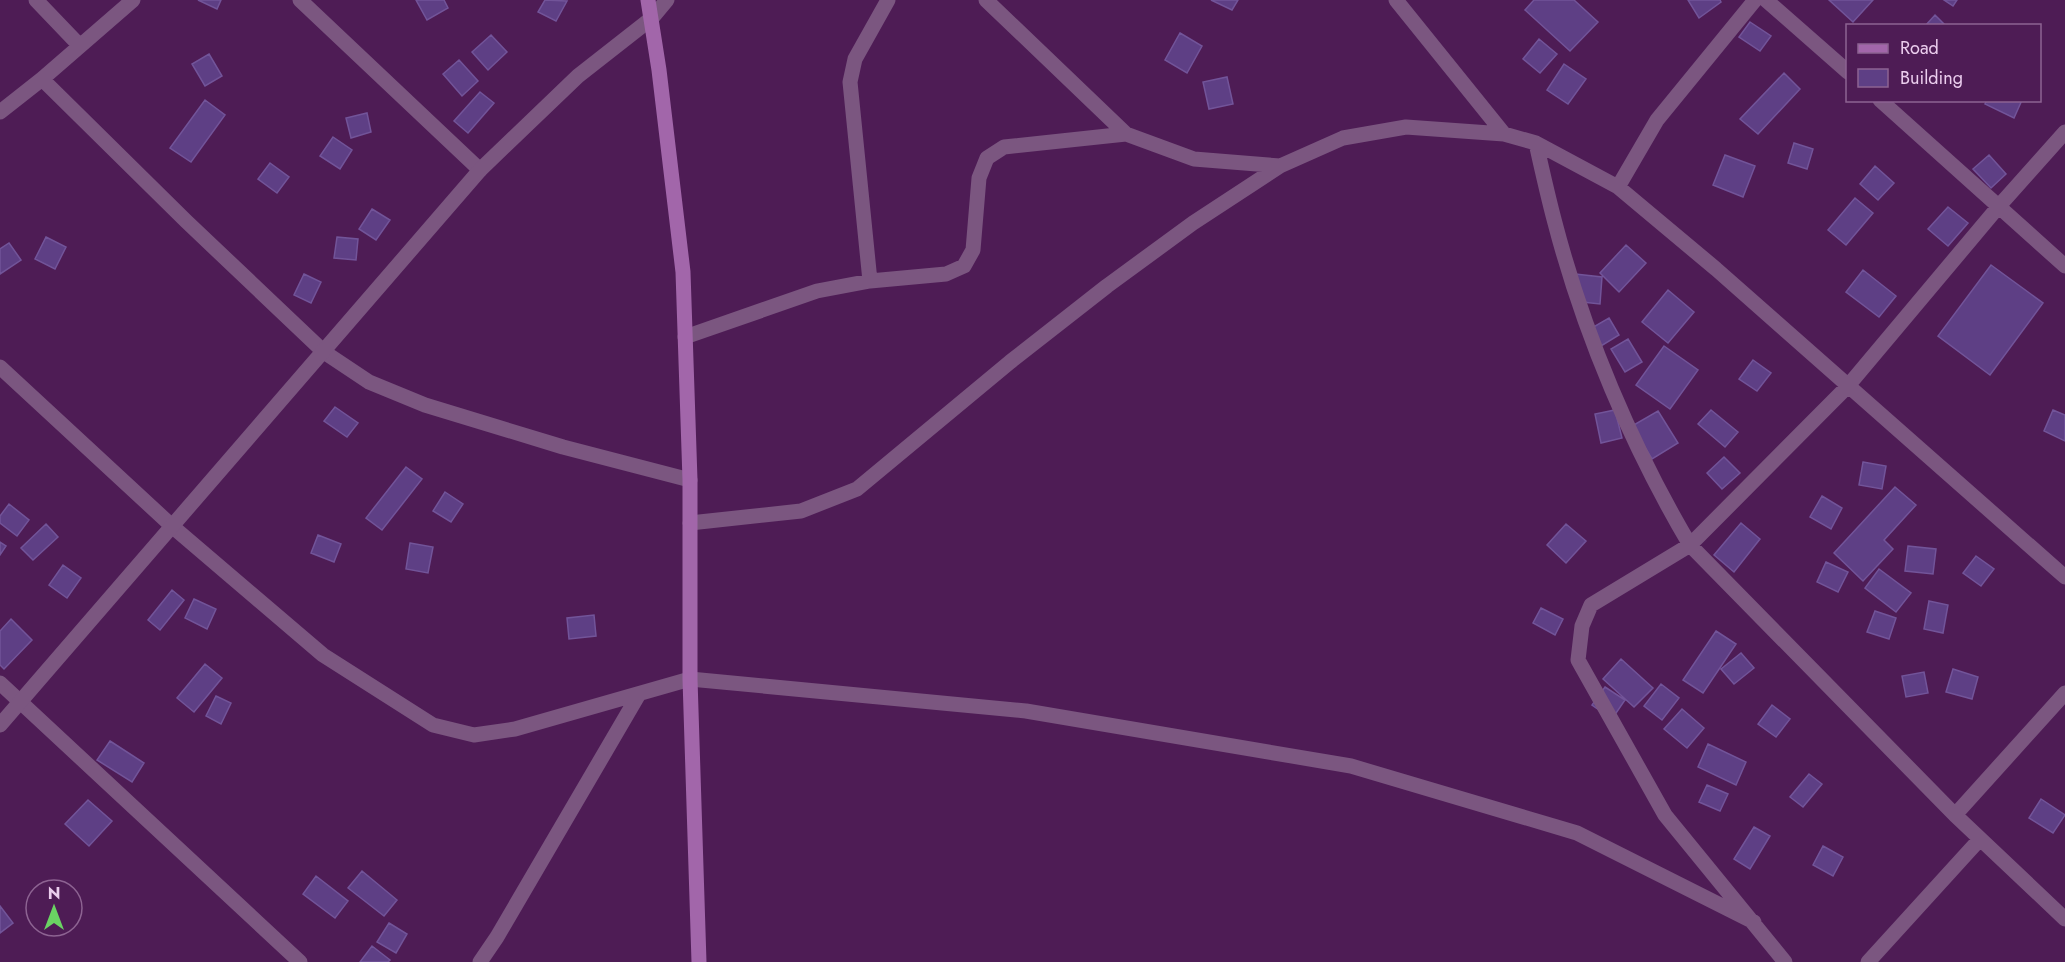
<svg xmlns="http://www.w3.org/2000/svg" width="2065" height="962" font-family="Jost,sans-serif">
<style>
.building{fill:#5e3f85;stroke:#725499;stroke-width:1.5}
.lines{fill:none;stroke-linecap:round;stroke-linejoin:round}
.minor{stroke:#7b5680;stroke-width:15}
.tertiary{stroke:#7b5680;stroke-width:15}
.secondary{stroke:#a266aa;stroke-width:15}
</style>
<rect width="100%" height="100%" fill="#4e1c55"/>
<path class="building" d="M198,0H221L217,9Z
M416,0H444L448,8L427,20Z
M545,0L567,1L556,21L538,12Z
M1211,0H1238L1232,10Z
M1534,0H1574L1598,22L1570,51L1525,10Z
M1688,0H1720L1721,2L1699,18Z
M1829,0H1873L1853,22Z
M1944,0H1957L1953,6Z
M1935,15L1946,26H1925Z
M1750,22L1771,36L1760,51L1739,37Z
M1180,33L1202,46L1187,73L1165,60Z
M491,35L507,52L488,70L472,52Z
M1539,39L1557,54L1540,73L1523,59Z
M209,54L222,76L205,86L192,64Z
M459,60L478,81L462,96L443,74Z
M1564,64L1586,79L1568,104L1547,90Z
M1784,73L1800,89L1758,134L1740,119Z
M1227,77L1233,104L1209,109L1203,82Z
M480,92L494,103L468,133L454,121Z
M205,100L225,115L191,162L170,148Z
M1987,100H2022L2014,118L1985,104Z
M367,113L371,132L351,138L346,118Z
M333,137L352,150L340,169L320,156Z
M1794,143L1813,149L1807,169L1788,163Z
M1725,155L1755,166L1743,197L1713,185Z
M1989,155L2006,174L1991,188L1973,169Z
M270,163L289,177L277,193L258,179Z
M1875,166L1894,183L1878,200L1860,184Z
M1855,198L1873,213L1846,245L1828,230Z
M1948,207L1968,223L1948,246L1928,229Z
M372,209L390,220L376,240L359,229Z
M46,237L66,247L55,269L35,259Z
M337,237L358,239L356,260L334,258Z
M9,243L21,260L0,274V249Z
M1626,245L1646,263L1619,292L1600,273Z
M1991,265L2043,303L1990,375L1938,336Z
M1863,270L1896,296L1879,317L1846,292Z
M304,274L321,282L311,303L294,295Z
M1575,274L1602,277L1600,304L1573,301Z
M1668,290L1694,312L1668,343L1642,322Z
M1609,318L1619,335L1601,346L1590,329Z
M1628,339L1642,362L1625,372L1611,349Z
M1664,346L1698,370L1670,409L1636,385Z
M1753,360L1771,373L1757,391L1739,379Z
M335,407L358,423L347,437L324,421Z
M1615,410L1622,438L1601,443L1595,414Z
M1711,410L1738,432L1725,447L1698,424Z
M2053,410L2065,415V441L2044,431Z
M1658,411L1678,443L1652,459L1632,426Z
M1724,457L1740,473L1722,489L1707,473Z
M1863,462L1886,466L1882,489L1859,485Z
M406,467L422,479L382,530L366,518Z
M1895,487L1916,505L1884,540L1893,549L1863,581L1834,553Z
M445,492L463,504L451,522L433,511Z
M1822,496L1842,508L1831,529L1810,517Z
M9,504L29,520L17,536L0,523V516Z
M1741,523L1760,539L1734,572L1714,555Z
M46,524L58,537L33,560L21,548Z
M1566,524L1586,541L1566,563L1547,545Z
M318,535L341,544L334,562L311,553Z
M0,542L6,546L0,555Z
M410,543L433,547L428,573L406,569Z
M1908,546L1936,549L1933,574L1905,571Z
M1976,556L1994,569L1981,586L1963,573Z
M1826,562L1848,572L1838,592L1817,582Z
M63,565L81,578L67,598L49,585Z
M1879,569L1911,593L1896,612L1865,588Z
M172,590L184,600L160,630L148,620Z
M194,599L216,609L207,629L185,618Z
M1929,601L1948,605L1943,633L1924,629Z
M1541,608L1563,619L1555,635L1533,623Z
M1875,611L1896,618L1889,639L1867,632Z
M594,615L596,636L569,639L567,618Z
M11,619L32,640L4,669L0,665V631Z
M1716,631L1736,644L1703,693L1683,680Z
M1741,653L1754,668L1734,684L1721,669Z
M1621,659L1653,688L1634,707L1603,679Z
M205,664L222,678L194,712L177,698Z
M1953,669L1978,677L1972,699L1946,692Z
M1924,672L1928,693L1906,697L1902,676Z
M1661,684L1679,698L1662,720L1644,706Z
M1605,687L1625,700L1612,719L1592,705Z
M216,696L231,703L221,724L206,716Z
M1772,705L1790,719L1776,737L1758,724Z
M1682,709L1704,728L1687,748L1664,729Z
M110,741L144,763L132,782L97,760Z
M1708,744L1746,762L1736,785L1698,767Z
M1809,774L1822,784L1803,807L1790,797Z
M1707,785L1728,794L1720,811L1699,802Z
M2041,799L2065,815L2053,833L2029,818Z
M88,800L112,821L89,846L65,824Z
M1754,827L1770,836L1750,869L1734,859Z
M1823,846L1843,857L1833,876L1813,865Z
M362,871L397,900L384,916L348,888Z
M316,876L348,901L335,918L303,894Z
M0,906L13,923L0,933Z
M389,923L407,934L396,953L377,942Z
M372,946L390,960L388,962H360Z"/>
<g class="lines">
<path class="minor" d="M36,0L80,46
M300,0L480,170
M986,0L1126,134L1194,159L1280,166L1343,138L1406,127L1504,134L1536,143L1618,187L1716,269L2065,577
M1396,0L1504,134
M1766,0L1848,72
M652,18L667,0
M42,79L186,221L324,352L369,382L425,405L563,447L690,480
M1880,100L2065,266
M0,112L42,79L133,0
M2065,132L1999,206L1847,387L1690,545L1955,815L2065,693
M1536,143C1542,170 1548,197 1555,223C1584,334 1632,447 1690,545L1591,605L1582,626L1578,660L1665,815L1785,962
M1618,187L1657,120L1755,0
M870,281L850,82L855,59L888,0
M685,337L817,291L870,281L946,274L964,266L973,250L979,178L987,158L1004,147L1126,134
M0,367L173,527L323,655L433,725L474,735L515,729L690,679L1026,711L1351,766L1577,833L1754,922
M690,523L801,511L857,489L1010,362L1107,286L1193,223L1280,166
M0,683L300,962
M1955,815L2065,919
M480,962L497,937L639,694
M1868,962L1980,839"/>
<path class="tertiary" d="M0,725L480,170L578,76L652,18"/>
<path class="secondary" d="M648,0L659,70L683,272L690,480V679L699,962"/>
</g>
<rect x="1846" y="24" width="195" height="78" fill="#4e1c55" stroke="#8d6392" stroke-width="1.5"/>
<rect x="1858" y="44" width="30" height="9" fill="#a266aa" stroke="#8d6392" stroke-width="1.5"/>
<text x="1900" y="54" font-size="18" fill="#ebcdee">Road</text>
<rect x="1858" y="69" width="30" height="18" fill="#5e3f85" stroke="#8d6392" stroke-width="1.5"/>
<text x="1900" y="84" font-size="18" fill="#ebcdee">Building</text>
<g transform="translate(54 908)"><circle r="28" fill="#4e1c55" stroke="#8d6392" stroke-width="1.5"/>
<path d="M0-4.5L10 22L0 15L-10 22Z" fill="#6ad363"/>
<text y="-9" font-size="16" font-weight="bold" text-anchor="middle" fill="#ebcdee">N</text>
</g>
</svg>
